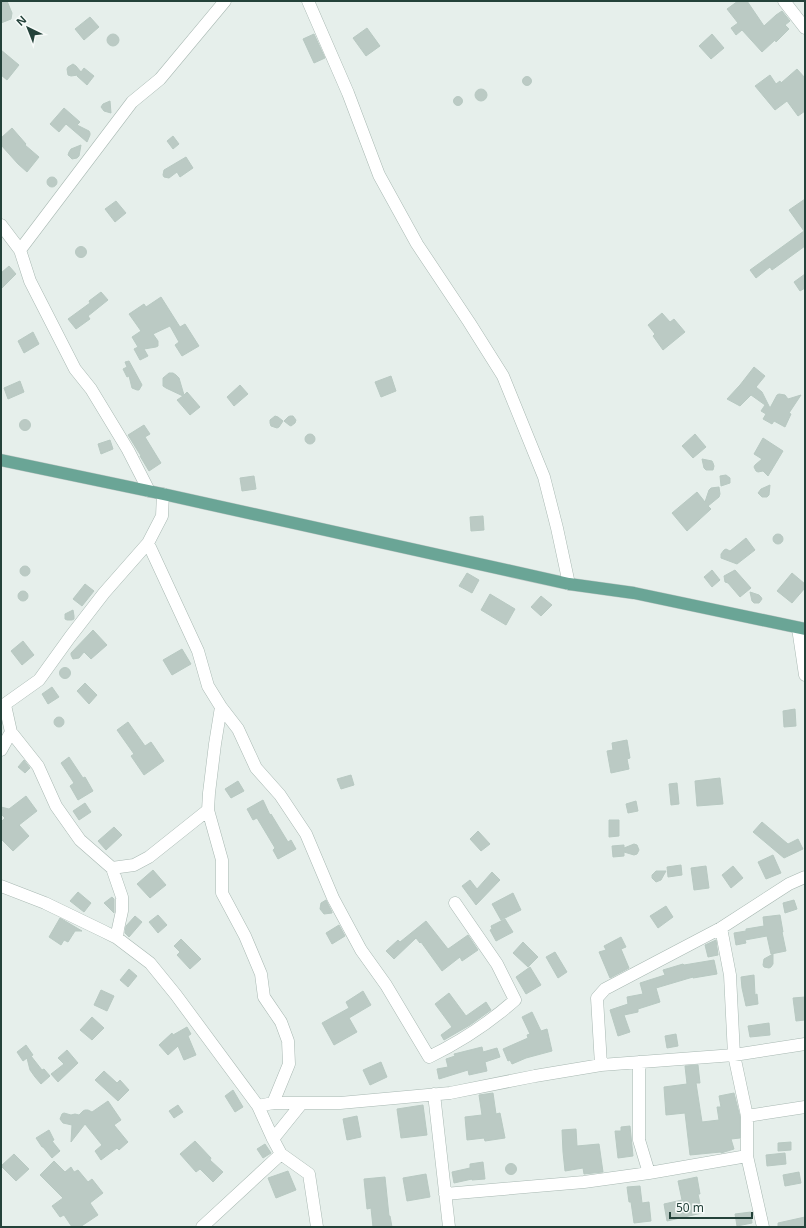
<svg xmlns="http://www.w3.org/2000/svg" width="806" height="1228" font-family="'Noto Sans',sans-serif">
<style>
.building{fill:#bbcac4;stroke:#b8c9c2}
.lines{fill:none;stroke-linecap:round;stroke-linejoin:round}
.minor-casing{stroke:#a8b8b2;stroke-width:13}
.major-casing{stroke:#c2cac8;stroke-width:13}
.minor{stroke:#fff;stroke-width:12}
.major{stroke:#6aa596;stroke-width:12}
</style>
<rect width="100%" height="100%" fill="#e6efeb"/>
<path class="building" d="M1,1H7L12,13L11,19L1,23Z
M738,1H747L764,26L776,15L782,11L790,21L785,25L789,29L776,42L775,40L762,52L742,30L736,35L731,28L738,23L727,9Z
M90,17L99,27L84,40L75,29Z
M367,28L380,46L366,56L353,38Z
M107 40a6 6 0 1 1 12 0a6 6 0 1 1-12 0Z
M314,34L325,58L314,63L303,39Z
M712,34L724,48L711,59L699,46Z
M1,50L19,65L7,80L1,75Z
M73,64L76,66L81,72L84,68L94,76L87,85L77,76L78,75L71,76L68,75L67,69L68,67Z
M797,69L805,78V111L798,116L787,101L775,110L755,86L770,75L776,84L780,81L781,83Z
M522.5 81a4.5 4.5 0 1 1 9 0a4.5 4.5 0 1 1-9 0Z
M475 95a6 6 0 1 1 12 0a6 6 0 1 1-12 0Z
M453.5 101a4.5 4.5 0 1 1 9 0a4.5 4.5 0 1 1-9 0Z
M110,101L111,113L104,111L101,107L103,104Z
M64,108L80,122L77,125L89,131L90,133V135L87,142L66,124L59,132L50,124Z
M12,128L26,144L25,145L39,157L27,172L18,164L1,145V138Z
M173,136L179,144L173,149L167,141Z
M81,145L79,156L77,158L72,159L68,155L69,152L71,149Z
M186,157L193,168L180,177L177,172L169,178L164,177L163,175L164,170Z
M47 182a5 5 0 1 1 10 0a5 5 0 1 1-10 0Z
M805,199V246L772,270L770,267L756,278L750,270L804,231L789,210Z
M116,201L126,213L115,222L105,209Z
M75.5 252a5.5 5.5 0 1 1 11 0a5.5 5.5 0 1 1-11 0Z
M9,266L16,274L1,289V273Z
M805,274V288L800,291L794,282Z
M101,292L108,300L88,316L90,319L76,329L68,319L90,303L89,301Z
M161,297L180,327L185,324L199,346L182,356L175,345L179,342L170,326L153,334L158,341V346L156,347L144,349L148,356L140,360L134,349L138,347L132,337L141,331L129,314L144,304L146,307Z
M662,313L670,322L674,319L685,332L663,350L653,336L655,334L648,325Z
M33,332L39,344L24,353L18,341Z
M129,361L141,383L142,385L139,390H137L132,388L129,376L127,377L123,369L127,367L125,362Z
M754,367L765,376L756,387L762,392L770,408L777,395L779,394L785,395L788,399L801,395L789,413L791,414L785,427L774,421L772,424L763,419L766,414L761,411L765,405L751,395L740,406L727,399L740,385Z
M169,373H173L176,375L179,378L184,395L187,392L200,407L190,415L177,400L183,396L166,388L163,386V378Z
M391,376L396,391L381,397L375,382Z
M20,381L24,392L8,399L4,388Z
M240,385L248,394L234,406L227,397Z
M275,416L278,417L283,421L279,427L277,428L271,426L270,423V420Z
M290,416H293L296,420L295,423L291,426L289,425L284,421L288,417Z
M19.5 425a5.5 5.5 0 1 1 11 0a5.5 5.5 0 1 1-11 0Z
M144,425L150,434L145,437L161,463L149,471L140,456H141L128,435Z
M305 439a5 5 0 1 1 10 0a5 5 0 1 1-10 0Z
M695,434L706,447L693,458L682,446Z
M763,438L783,451L768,476L763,471L758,472L756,471L754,467L755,465L762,459L754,454Z
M110,440L113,449L101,454L98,444Z
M702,459L712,461L713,463L714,466L713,470H706L704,468Z
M726,475L730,478V483L721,486L720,476Z
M254,476L256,489L242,491L240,478Z
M770,485L769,495L767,497H762L758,493L761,489Z
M719,487L720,494L719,497L708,506L711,509L687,531L672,513L697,492L705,502L709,490L711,488Z
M483,516L484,530L471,531L470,517Z
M773 539a5 5 0 1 1 10 0a5 5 0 1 1-10 0Z
M746,538L755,550L737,564L721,558V554L724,550L726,549L730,551Z
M20 571a5 5 0 1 1 10 0a5 5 0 1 1-10 0Z
M712,570L720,580L712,587L704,577Z
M735,570L751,588L740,597L728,583L725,582L724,576Z
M467,573L479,580L472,593L459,586Z
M792,573L805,584V588L792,603L777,591Z
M85,584L94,591L82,606L73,599Z
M18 596a5 5 0 1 1 10 0a5 5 0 1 1-10 0Z
M750,592L759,595L761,597L762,599L759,603H754L752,601Z
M490,594L515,609L506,625L481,610Z
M541,596L552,605L541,616L531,607Z
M73,610L74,616V619L72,620H67L65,619V614Z
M93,630L107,645L91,659L84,652L79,658L73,659L71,655V653Z
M23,641L34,655L22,665L11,651Z
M182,649L191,664L172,675L163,660Z
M59.5 673a5.5 5.5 0 1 1 11 0a5.5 5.5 0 1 1-11 0Z
M85,683L97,695L89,704L77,691Z
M52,687L59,697L48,704L42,694Z
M795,709L796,726L784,727L783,711Z
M54 722a5 5 0 1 1 10 0a5 5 0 1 1-10 0Z
M128,722L145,746L151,742L164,761L144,775L131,756L134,754L117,730Z
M627,740L630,758L627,759L629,769L611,773L607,751L613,750L612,743Z
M69,757L83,778L85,777L93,791L78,800L70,786L74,783L61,763Z
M24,760L30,768L25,773L18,767Z
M351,775L354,785L341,789L337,779Z
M720,778L723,804L697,806L695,781Z
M238,781L244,791L231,798L225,789Z
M677,783L679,804L671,805L669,784Z
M26,796L37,811L19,825L29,836L13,851L1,839V822L5,818L1,814V807L9,809Z
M263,800L270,815L271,814L288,842L291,840L296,849L278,859L273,850L275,848L257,818L253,820L247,809Z
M636,801L638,811L628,813L626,804Z
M85,803L91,812L79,820L73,811Z
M609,820H619V836L609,837Z
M762,822L788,844L798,839L803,849L784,858L753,832Z
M114,827L122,835L106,850L98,841Z
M478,831L490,844L481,851L470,839Z
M634,844L637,845L639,850L637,854L634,855L624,852V856L613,857L612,846L624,845V848Z
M773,855L781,873L766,879L758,862Z
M681,865L682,875L668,877L667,867Z
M706,866L709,888L694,890L691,868Z
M733,866L743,878L731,888L722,875Z
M153,870L166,885L150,898L137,884Z
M656,871H666L661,880L656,882L652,878V875Z
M492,872L500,880L476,905L462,886L470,880L477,889Z
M78,892L91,903L84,912L70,901Z
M513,893L521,910L501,920L492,904Z
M112,897L114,899V913L104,903Z
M326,900L332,912V913L324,914L320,909L321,903Z
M794,900L797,909L785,913L783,903Z
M666,906L673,917L658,928L650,916Z
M158,915L167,925L158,933L149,922Z
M780,915L783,932H782L786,951L771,954L767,936L745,940L746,943L736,945L734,933L746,931V929L764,926L763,917Z
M135,916L142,922L129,937L125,933L126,926Z
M60,918L82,931H75L68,942L64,940L61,945L49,937Z
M505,919L513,932L496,941L490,930L492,929L491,926Z
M426,921L448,949L468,935L478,950L462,961L460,957L442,971L421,942L420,943L416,938L394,959L386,951L398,940L400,942Z
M339,925L345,936L332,944L326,933Z
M621,937L626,947L621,949L629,968L610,978L599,952L606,950L604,946Z
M181,939L201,959L190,969L177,955L180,952L174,946Z
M716,940L718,955L708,957L705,945Z
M523,942L538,957L528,967L513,953Z
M555,952L567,972L558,978L546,957Z
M773,954V964L771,967L769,968L764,967L763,965L764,959Z
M714,960L717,974L693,978V977L656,988L660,1002L638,1009V1012L624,1015L630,1032L618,1036L610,1010L628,1004L627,997L643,994L640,983L665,975L663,970L683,964L684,965Z
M530,967L541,985L526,994L516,977Z
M129,969L137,976L128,987L120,980Z
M754,975L755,995L757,994L758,1004L746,1006L742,988L741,977Z
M101,990L114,996L107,1011L94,1005Z
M363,991L371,1005L349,1018L357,1032L334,1045L322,1023L349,1008L346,1002Z
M449,993L466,1016L486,1002L491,1010L470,1025L444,1040L441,1035L452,1027L435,1004Z
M805,997V1020L796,1021L793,998Z
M532,1012L541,1031L547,1029L552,1051L526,1058L512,1064L510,1060L508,1061L503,1049L528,1038L527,1035L530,1034L522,1017Z
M92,1017L104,1028L92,1040L80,1030Z
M769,1023L770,1035L750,1037L748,1026Z
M187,1027L191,1034L188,1036L196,1055L184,1060L178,1046L168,1055L159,1045L172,1033L173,1035Z
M676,1034L678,1046L667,1048L665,1036Z
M26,1045L33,1055L31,1056L42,1070L44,1069L50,1076L41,1084L35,1077L30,1070L27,1058L23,1061L17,1052Z
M482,1047L483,1052L497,1048L500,1057L485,1062L487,1071L469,1075L468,1070L439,1079L437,1069L448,1067L446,1059L455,1056L454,1054Z
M67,1050L78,1063L58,1082L51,1074L64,1064L58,1058Z
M381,1062L387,1077L370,1085L363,1070Z
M698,1065L700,1083H696L702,1122L719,1120L717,1107H721L719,1096L734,1093L740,1117V1138L731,1139L734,1149L721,1153V1152L690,1155L685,1113L666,1115L664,1087L687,1084L685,1066Z
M104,1071L117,1083L120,1080L129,1090L118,1101L95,1080Z
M233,1090L243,1107L235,1112L225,1096Z
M493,1093L496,1114L500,1113L505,1138L485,1141L484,1138L467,1140L465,1117L482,1115L479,1095Z
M108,1101L121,1120L114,1125L128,1142L119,1150L117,1148L101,1160L95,1151L102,1145L85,1124L71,1142L72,1125L63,1123L60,1119L62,1114L64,1113L71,1115L75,1114L79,1115L83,1111L85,1110H88L92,1112Z
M178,1105L183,1112L174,1118L169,1111Z
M423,1105L427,1135L401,1138L397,1109Z
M357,1116L361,1137L347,1140L343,1119Z
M630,1126L633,1156L618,1158L615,1131H621V1127Z
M576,1129L577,1146L599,1144L603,1172L584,1174L583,1168L565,1171L563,1152L562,1130Z
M49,1130L54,1140L52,1141L60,1151L52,1158L43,1147H42L36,1138Z
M195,1141L211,1158L210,1160L223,1172L213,1182L200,1169L196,1172L180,1154Z
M791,1142V1150L778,1151V1143Z
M265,1144L271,1153L263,1158L257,1149Z
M785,1153L786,1164L767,1166L766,1155Z
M14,1154L29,1169L16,1181L1,1166Z
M54,1161L65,1172L71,1167L74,1172L78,1170L88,1182L92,1179L103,1193L90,1203L98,1215L80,1227H72L64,1215L60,1217L52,1206L63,1198L40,1175Z
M483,1162L485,1179L472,1180V1179L454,1183L452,1172L470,1168V1164Z
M505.5 1169a5.5 5.5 0 1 1 11 0a5.5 5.5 0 1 1-11 0Z
M288,1171L296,1190L276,1198L268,1178Z
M799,1172L801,1183L785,1186L783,1175Z
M426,1174L430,1197L407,1201L403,1178Z
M385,1177L389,1216H390L392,1227H373L371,1208L367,1209L364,1179Z
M697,1177L700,1194H698L702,1213L667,1221L664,1204L682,1200L678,1181Z
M640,1186L642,1203L649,1202L651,1221L634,1223L631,1202H629L627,1187Z
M751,1212L752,1223L737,1226L735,1214Z
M805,1217V1227H778V1223Z"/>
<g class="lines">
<defs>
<path id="minor" d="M308,1L348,93L379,175L417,244L469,322L503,376L544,477L557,528L569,584
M784,1L805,28
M1,225L20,250L30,281L75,369L91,389L128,450L149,491
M20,250L132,102L160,79L225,1
M148,543L198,651L208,686L221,707L238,729L256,768L280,795L306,834L333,898L361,950L386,985L429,1057C460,1042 489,1023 515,1000L497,964L455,903
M798,628L805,675
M5,705L11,732L38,766L56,806L80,840L112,868L122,897V911L118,929L117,938
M1,707L39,680L70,637L104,593L148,543L162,516L163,494
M221,707L215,744L209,793L208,810L222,860V893L245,936L261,974L264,997L281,1022L288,1041L289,1064L273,1103
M1,750L11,732
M112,868L134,865L149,857L208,810
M1,886L45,903L103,931L117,938L150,963L176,995L258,1106L273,1139L281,1154L309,1174L317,1227
M721,928L730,975L734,1055L747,1116V1156L763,1227
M639,1062V1140L649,1173
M601,1065L597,998L605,989L721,928L789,884L805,877
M434,1094L449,1227
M258,1106L273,1103H340L450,1093L535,1076L601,1065L734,1055L805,1044
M747,1116L805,1107
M273,1139L302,1103
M445,1194L584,1182L649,1173L747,1156
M202,1227L281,1154"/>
<path id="major" d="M1,460L163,494L569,584L634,593L805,629"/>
</defs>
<use href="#minor" class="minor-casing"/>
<use href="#major" class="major-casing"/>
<use href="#minor" class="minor"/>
<use href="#major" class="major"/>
</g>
<rect width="806" height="1228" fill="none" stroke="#24423a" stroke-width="4"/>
<g transform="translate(28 28) rotate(317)" stroke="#f7fbf9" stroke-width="3" paint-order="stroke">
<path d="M0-3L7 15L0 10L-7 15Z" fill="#24423a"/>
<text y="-6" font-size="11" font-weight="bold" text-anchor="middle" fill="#24423a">N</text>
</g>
<path d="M670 1212v6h82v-6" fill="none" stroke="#24423a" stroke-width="2"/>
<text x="676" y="1212" font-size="12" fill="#24423a" stroke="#f7fbf9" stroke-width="3" paint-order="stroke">50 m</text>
</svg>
